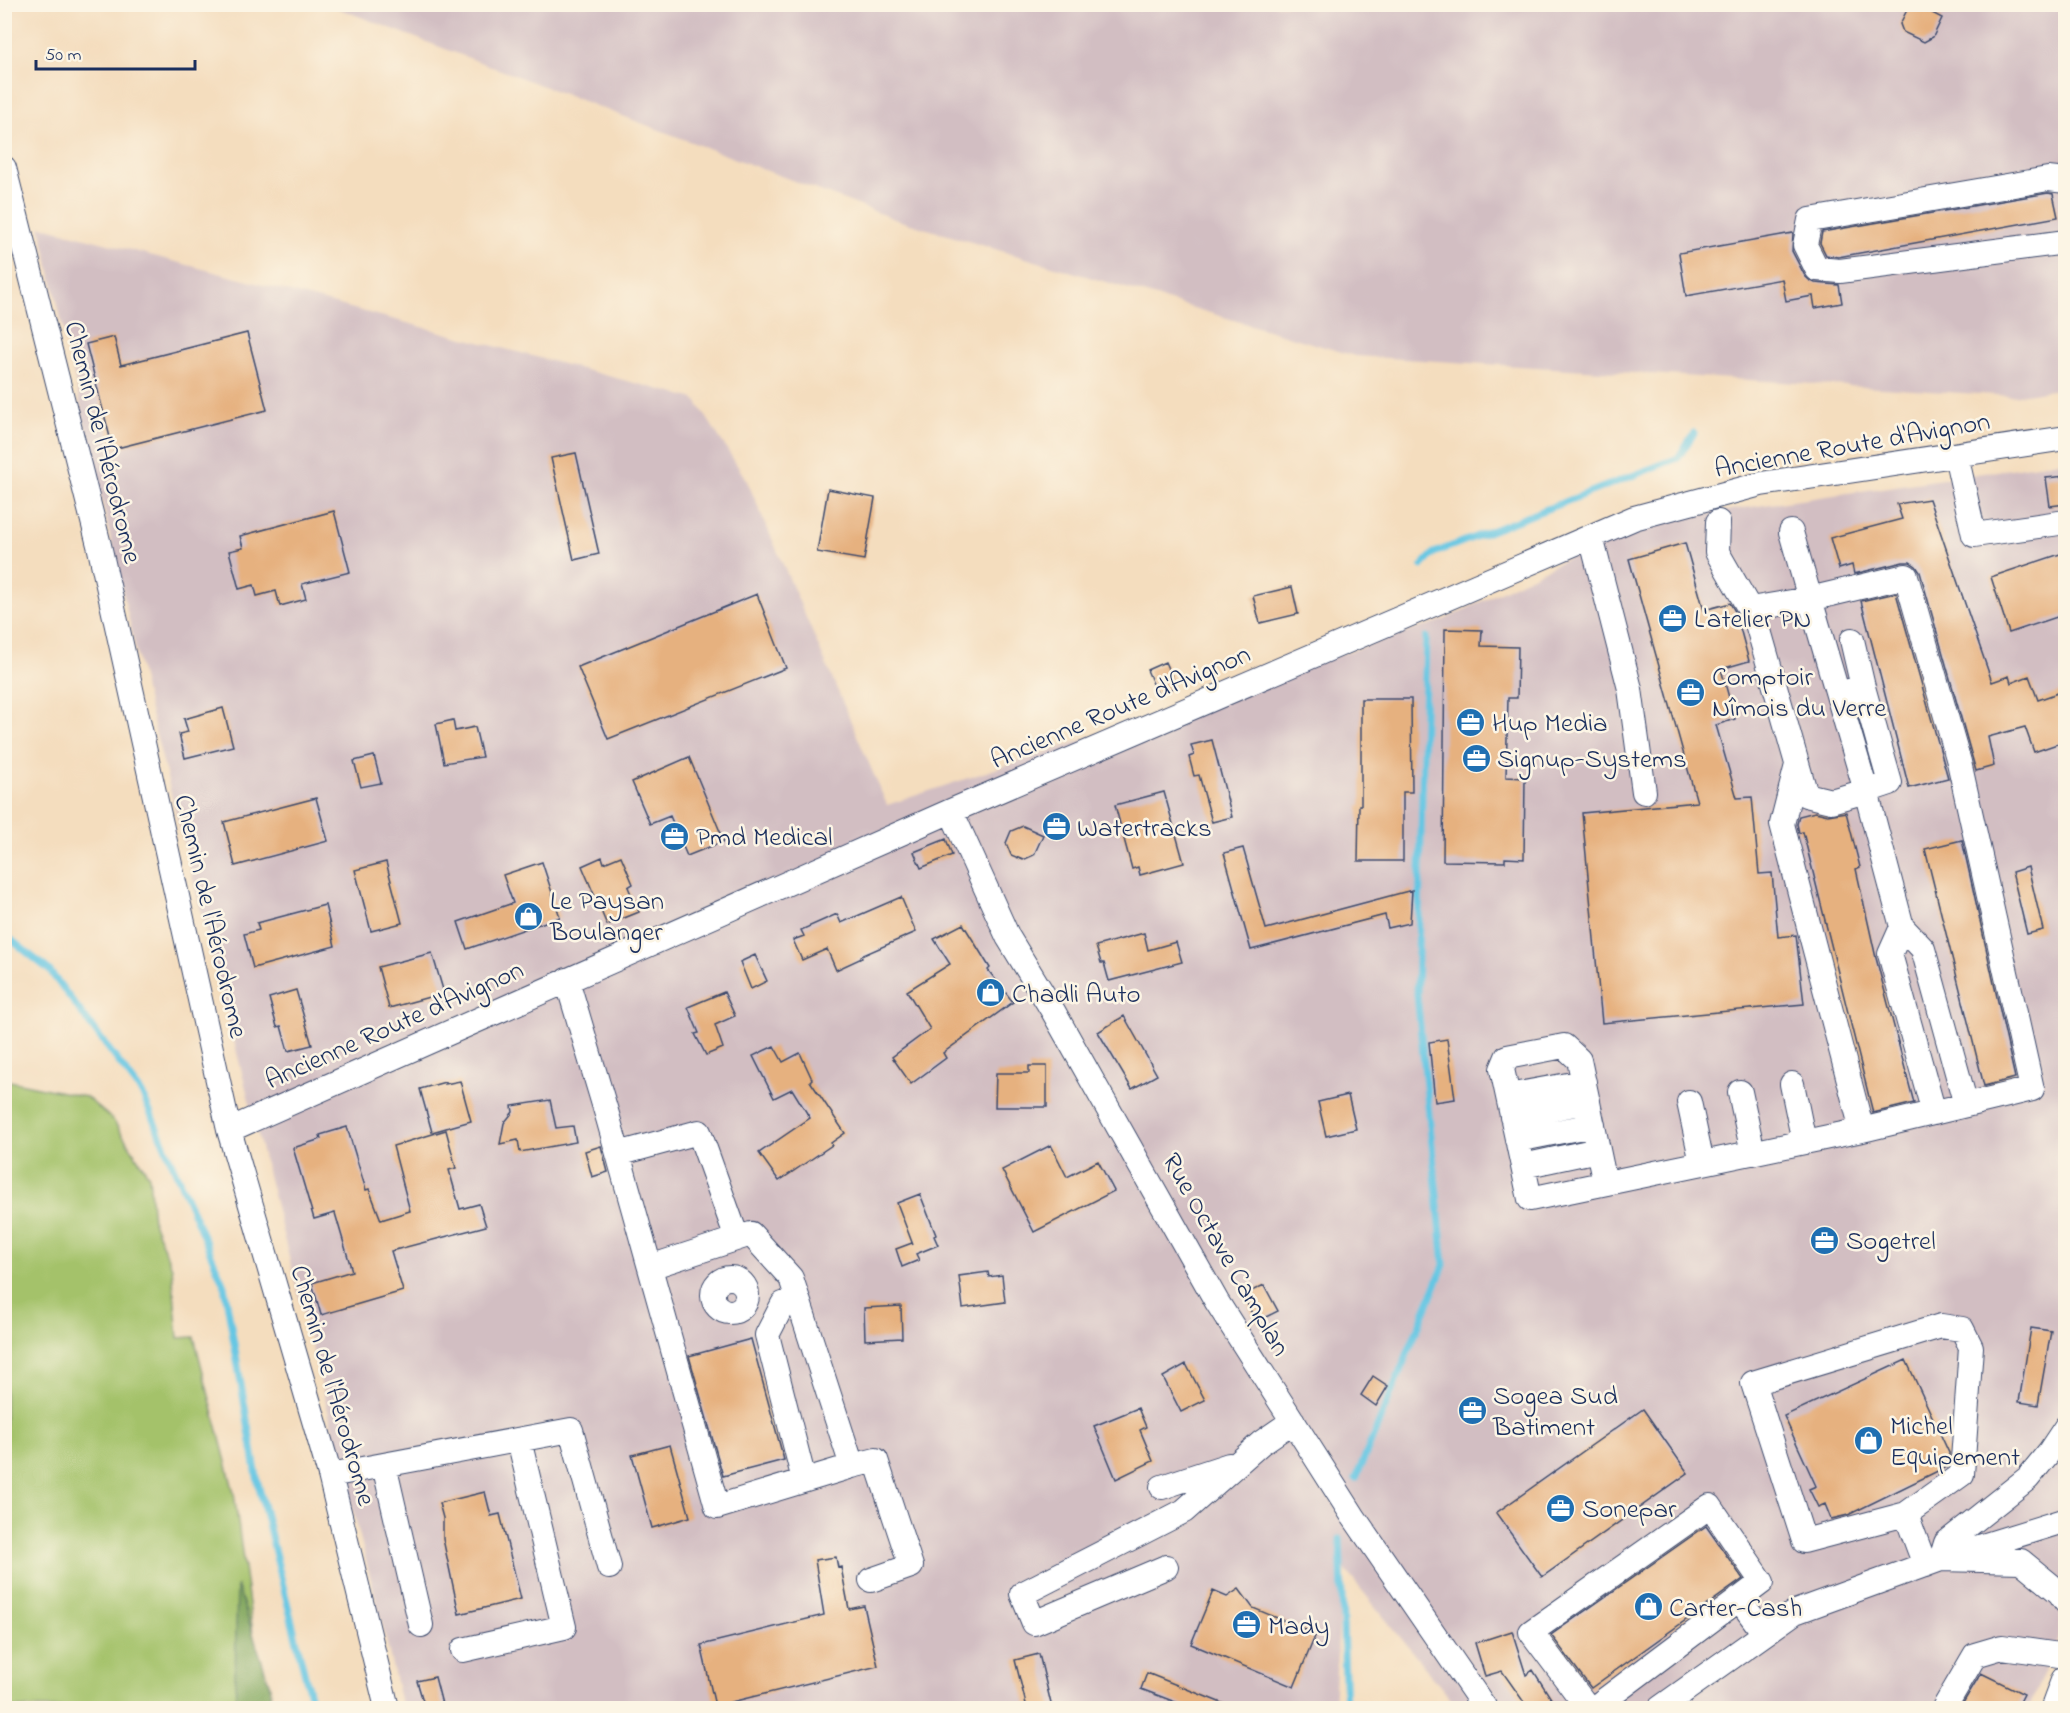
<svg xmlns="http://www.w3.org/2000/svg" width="2070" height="1713" font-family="'Indie Flower',sans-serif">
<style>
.industrial{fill:#d2bec2}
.green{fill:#a4c26a;stroke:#607864;stroke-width:1.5}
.forest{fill:#83a85e;stroke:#4f6c5e;stroke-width:1.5}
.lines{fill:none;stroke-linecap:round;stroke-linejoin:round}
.stream{stroke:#65c6e3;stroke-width:7}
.building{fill:#e6b17f}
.minor-casing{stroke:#3c496c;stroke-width:26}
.major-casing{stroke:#3c496c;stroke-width:32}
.minor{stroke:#fff;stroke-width:24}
.major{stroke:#fff;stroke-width:30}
.labels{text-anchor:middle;stroke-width:5;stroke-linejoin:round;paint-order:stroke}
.street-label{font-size:27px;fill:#1b2f5e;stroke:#fcf5e5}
.poi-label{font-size:27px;fill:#1b2f5e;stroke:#fcf5e5;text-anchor:start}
</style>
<rect width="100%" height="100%" fill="#fcf5e5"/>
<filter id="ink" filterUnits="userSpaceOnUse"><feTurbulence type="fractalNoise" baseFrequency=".0167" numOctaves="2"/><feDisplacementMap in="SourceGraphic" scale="12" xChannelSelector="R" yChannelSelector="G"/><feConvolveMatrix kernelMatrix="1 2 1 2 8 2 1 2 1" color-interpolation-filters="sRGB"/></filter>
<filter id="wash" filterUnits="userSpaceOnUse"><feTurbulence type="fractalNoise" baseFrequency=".008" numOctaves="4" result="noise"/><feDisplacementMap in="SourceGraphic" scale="24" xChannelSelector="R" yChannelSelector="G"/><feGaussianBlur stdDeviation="1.35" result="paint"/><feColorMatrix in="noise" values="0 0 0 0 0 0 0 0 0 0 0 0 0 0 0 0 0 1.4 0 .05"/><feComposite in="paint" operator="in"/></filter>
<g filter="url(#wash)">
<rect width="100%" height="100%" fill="#f4ddbe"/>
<path class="industrial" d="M329,5H2065V388L2012,396L1355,356L897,220Z
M40,226L695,399L747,481L887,805L1444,620L1636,524L2065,461L2066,1579L2058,1638L2029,1708H1458L1342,1566L1334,1708H402L385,1635L147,699Z"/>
<path class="green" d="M5,1080L86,1097L113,1120L149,1176L153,1222L172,1268L178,1338L194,1337L234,1493L263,1708H5Z"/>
<path class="forest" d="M237,1585L269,1683L274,1708H238L235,1685Z"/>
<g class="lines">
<path class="stream" d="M1422,566L1434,553L1678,458L1694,433
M4,934L49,970L142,1093L224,1285L258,1483L313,1708
M1356,1478L1444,1265L1417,995L1426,637
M1340,1539L1346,1708"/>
</g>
<g id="blocks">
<path class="building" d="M1910,4H1915L1942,18L1933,37L1924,42L1903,32L1900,24Z
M2048,193L2053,194L2058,217L1838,257L1826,255L1820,243L1822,232Z
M1793,233L1792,251L1805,276L1809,280L1815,283L1839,285L1842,303L1815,308L1813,296L1786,301L1782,279L1686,296L1679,253Z
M247,333L267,410L113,449L86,344L114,337L121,365Z
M576,453L599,554L574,560L551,458Z
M2066,476V504L2050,506L2046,478Z
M828,489L875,498L864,560L817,552Z
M1929,499L1992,682L2009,676L2011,683L2029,676L2038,700L2066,690V741L2034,752L2025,727L1988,737L1994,766L1976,771L1920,572L1916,566L1910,562H1903L1854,574L1852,565L1839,569L1830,538L1902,519L1897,504Z
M334,511L350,572L302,584L306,599L280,606L276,591L257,596L254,585L239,589L229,551L243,548L240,536Z
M1685,543L1704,610L1730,603L1736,613L1749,661L1721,669L1735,719L1716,725L1737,798L1752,797L1759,874L1772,873L1778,937L1796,935L1804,1004L1602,1023L1582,813L1697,802L1629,559Z
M2066,552V614L2009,633L1991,577Z
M1292,587L1298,614L1260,623L1253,596Z
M1896,593L1948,778L1909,788L1861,601Z
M757,594L786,668L608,739L578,667Z
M1445,629L1482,630L1481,646L1518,647L1517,698H1508L1506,777L1525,778L1524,859L1505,858V862L1443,861Z
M1165,662L1174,682L1171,683L1173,688L1158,695L1147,670Z
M1361,699H1411L1412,792H1403V861H1358L1359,805H1361Z
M223,708L233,746L185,758L179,734L188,732L184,719Z
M453,720L455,731L475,727L482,757L444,763L436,724Z
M1212,740L1232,817L1212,822L1199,775L1194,776L1189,757L1194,755L1191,745Z
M374,756L381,783L361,787L354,761Z
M689,757L724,841L687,856L670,816L650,824L632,782Z
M1164,792L1184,863L1140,875L1138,867L1132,869L1115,805Z
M316,798L328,841L235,866L224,822Z
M1815,812L1828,815L1846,812L1860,867L1856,869L1876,958L1914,1103L1873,1113L1803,832L1799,833L1797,824L1799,816Z
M1023,826L1043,835L1034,855L1023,860L1011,855L1006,843L1011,831Z
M946,839L952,855L921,868L914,852Z
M1962,840L2015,1078L1984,1086L1925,849Z
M1243,848L1266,929L1412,890L1410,923L1388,928L1385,915L1251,950L1224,853Z
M621,856L633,884L628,887L639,912L607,925L582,866L602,857L604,863Z
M386,862L402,923L371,931L355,870Z
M542,862L560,917L467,949L458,922L513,903L503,875Z
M2028,867L2043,930L2027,934L2012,872Z
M901,897L916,932L861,956L862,958L836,970L827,949L802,960L793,940L804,936L801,930L837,914L841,923Z
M325,905L335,946L253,968L244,934L259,930L257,923Z
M963,924L990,968L988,970L1013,1002L943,1053L946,1058L911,1084L892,1057L930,1029L907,991L950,964L934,939Z
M1144,933L1148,950L1176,942L1182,962L1109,981L1104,963H1101L1096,946Z
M432,953L444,993L389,1008L378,967Z
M755,955L767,981L751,989L740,962Z
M296,990L312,1045L288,1051L281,1026L277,1027L269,998Z
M724,992L735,1016L715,1025L723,1048L706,1055L695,1034L699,1033L688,1007Z
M1124,1016L1157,1075L1132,1089L1098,1032Z
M1447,1039L1455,1099L1435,1102L1429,1042Z
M774,1046L783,1062L800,1053L812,1079L810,1081L845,1133L831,1143L832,1145L779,1181L759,1153L810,1118L792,1089L774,1098L753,1056Z
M1029,1066H1047V1107H995L996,1073H1029Z
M460,1081L471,1121L432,1132L420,1089L445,1082V1084Z
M1348,1095L1356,1129L1326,1136L1318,1102Z
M550,1100L556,1128L573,1126L576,1142L520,1152L518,1140L500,1144L504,1123L513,1112L512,1106Z
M347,1127L366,1190L369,1189L381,1220L410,1211L393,1146L446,1130L456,1168L449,1170L460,1209L479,1204L486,1226L391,1251L403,1291L321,1315L312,1283L352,1271L335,1213L314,1219L293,1148L321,1139L320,1135Z
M1051,1145L1067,1177L1098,1161L1114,1191L1034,1232L1002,1170Z
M601,1146L608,1172L592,1177L585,1151Z
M920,1194L936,1235L934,1236L938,1245L916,1254L919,1260L902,1267L896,1249L912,1243L913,1245L897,1203Z
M988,1272L989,1277L1002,1275L1005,1302L963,1308L959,1276Z
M1264,1285L1278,1311L1256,1322L1243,1295Z
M901,1306L902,1338L865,1340L864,1308Z
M2031,1328L2051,1331L2038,1405L2019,1402Z
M751,1339L784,1460L723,1476L689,1356Z
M1906,1360L1949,1453L1948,1466L1848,1515L1831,1519L1825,1504L1818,1507L1809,1489L1816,1486L1784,1416Z
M1186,1364L1205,1400L1181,1412L1163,1377Z
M1373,1376L1388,1386L1376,1406L1361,1395Z
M1138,1408L1146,1427L1140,1430L1153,1461L1116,1479L1094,1426Z
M1643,1409L1688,1473L1542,1577L1496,1513Z
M670,1445L690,1517L652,1528L632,1455Z
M485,1492L491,1516L500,1514L521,1599L459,1614L443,1539V1518L439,1503Z
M1706,1526L1743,1579L1591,1688L1551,1635Z
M836,1557L838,1568L841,1567L849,1609L864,1606L878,1666L715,1706L701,1645L824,1615L815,1560Z
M1239,1589L1253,1608L1316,1634L1294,1687L1191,1644L1213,1591L1227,1597Z
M1512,1631L1526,1675L1533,1670L1552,1700L1540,1708H1528L1502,1671L1485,1676L1475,1643Z
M1039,1654L1052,1708H1027L1015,1660Z
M1147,1673L1234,1708H1191L1141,1689Z
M1981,1673L2024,1694L2017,1708H1963L1965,1704L1963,1703Z
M435,1677L443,1708H425L417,1681Z"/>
</g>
</g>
<g filter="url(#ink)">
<use href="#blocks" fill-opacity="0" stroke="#3c496c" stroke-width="1.5"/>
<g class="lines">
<defs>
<path id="minor" d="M4,168L99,545L229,1130L330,1475L387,1708
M2066,181L2048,179L1810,220L1805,245L1817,269L1840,271L2066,242
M1956,455L1974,535L2066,522
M1718,522L1717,552L1756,620L1806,795L1831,801L1866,791L1810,599L1750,609
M1791,532L1810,599L1906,576L1959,762L2032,1089L1862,1130L1782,824L1797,765
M1591,537L1630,689L1644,792
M1852,640L1863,687
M1838,694L1863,687L1890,783L1866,791L1902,927L1923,949L1966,1105
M951,811L1008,937L1053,1011L1217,1302L1353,1516L1485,1708
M1902,927L1890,954L1934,1113
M567,980L608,1118L717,1507L852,1466
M1792,1084L1804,1142
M1740,1092L1753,1153
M1508,1096L1584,1082
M1689,1102L1702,1163
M1512,1117L1588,1101
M229,1130L951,811L1634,518L1761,484L2066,438
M1517,1140L1593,1125
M618,1154L699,1132L737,1238
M1523,1166L1598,1150
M1605,1183L1579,1060L1564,1046L1507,1057L1502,1069L1530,1199L1862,1130
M650,1267L751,1234L791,1278L852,1466L876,1460L911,1566L871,1580
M713 1295a17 17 0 1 1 34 0a17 17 0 1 1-34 0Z
M798,1299L783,1304L767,1335L804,1480
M2066,1427L2050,1451L2028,1478L1946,1543L1941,1559L2021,1561L2060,1593L2066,1602
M384,1465L421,1625
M330,1475L571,1430L609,1567
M1162,1487L1229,1465
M1906,1514L1962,1474L1971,1347L1962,1329L1941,1326L1753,1383L1804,1541L1906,1514L1925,1565
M1166,1567L1034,1623L1022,1594L1184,1511L1261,1443L1293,1421
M1739,1599L1764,1633
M463,1650L564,1627L519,1440
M1588,1708L1531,1632L1710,1506L1762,1582L1594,1708
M1660,1708L1795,1612L1941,1559L2066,1520
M1944,1708L1975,1655L2002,1647L2066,1656"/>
<path id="major" d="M2056,1708L2066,1681"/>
</defs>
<use href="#minor" class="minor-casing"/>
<use href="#major" class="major-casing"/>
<use href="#minor" class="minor"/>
<use href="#major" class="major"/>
</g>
</g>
<defs>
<symbol id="office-disc" viewBox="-11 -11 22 22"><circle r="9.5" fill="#1f6fb2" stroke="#fcf5e5"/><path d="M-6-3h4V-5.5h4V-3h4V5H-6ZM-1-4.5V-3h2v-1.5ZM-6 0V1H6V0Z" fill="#fff"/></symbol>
<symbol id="shop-disc" viewBox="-11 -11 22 22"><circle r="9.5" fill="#1f6fb2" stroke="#fcf5e5"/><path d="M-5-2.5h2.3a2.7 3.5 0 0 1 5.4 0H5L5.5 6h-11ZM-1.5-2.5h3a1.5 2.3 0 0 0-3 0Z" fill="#fff"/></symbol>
</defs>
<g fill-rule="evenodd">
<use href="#office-disc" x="1656" y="602" width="33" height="33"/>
<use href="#office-disc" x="1674" y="676" width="33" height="33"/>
<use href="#office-disc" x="1454" y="706" width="33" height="33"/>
<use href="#office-disc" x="1460" y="742" width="33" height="33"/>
<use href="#office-disc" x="1040" y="810" width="33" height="33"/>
<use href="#office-disc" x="658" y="820" width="33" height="33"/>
<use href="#shop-disc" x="512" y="900" width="33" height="33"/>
<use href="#shop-disc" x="974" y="976" width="33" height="33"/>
<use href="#office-disc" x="1808" y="1224" width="33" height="33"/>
<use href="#office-disc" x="1456" y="1394" width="33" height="33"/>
<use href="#shop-disc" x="1852" y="1424" width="33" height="33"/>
<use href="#office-disc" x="1544" y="1492" width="33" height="33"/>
<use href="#shop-disc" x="1632" y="1590" width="33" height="33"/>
<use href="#office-disc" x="1230" y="1608" width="33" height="33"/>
</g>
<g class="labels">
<g class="street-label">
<text transform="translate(104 442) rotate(76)" y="9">Chemin de l'Aérodrome</text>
<text transform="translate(1852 444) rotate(-10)" y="9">Ancienne Route d'Avignon</text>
<text transform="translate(1120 706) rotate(-23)" y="9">Ancienne Route d'Avignon</text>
<text transform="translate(212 916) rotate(77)" y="9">Chemin de l'Aérodrome</text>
<text transform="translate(394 1024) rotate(-24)" y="9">Ancienne Route d'Avignon</text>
<text transform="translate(1227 1254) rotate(60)" y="9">Rue Octave Camplan</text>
<text transform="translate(334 1385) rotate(74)" y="9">Chemin de l'Aérodrome</text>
</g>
<g class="poi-label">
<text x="1694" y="627">L'atelier PN</text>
<text x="1712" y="685">Comptoir<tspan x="1712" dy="31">Nîmois du Verre</tspan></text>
<text x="1492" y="731">Hup Media</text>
<text x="1497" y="767">Signup-Systems</text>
<text x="1077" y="836">Watertracks</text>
<text x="696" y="845">Pmd Medical</text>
<text x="550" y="909">Le Paysan<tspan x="550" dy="31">Boulanger</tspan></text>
<text x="1012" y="1002">Chadli Auto</text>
<text x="1846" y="1249">Sogetrel</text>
<text x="1493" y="1404">Sogea Sud<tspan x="1493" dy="31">Batiment</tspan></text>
<text x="1890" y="1434">Michel<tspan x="1890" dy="31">Equipement</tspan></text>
<text x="1582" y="1517">Sonepar</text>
<text x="1669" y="1616">Carter-Cash</text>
<text x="1268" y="1634">Mady</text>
</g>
</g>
<rect width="2070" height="1713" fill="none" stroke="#fcf5e5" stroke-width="24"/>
<path d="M36 60v9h159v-9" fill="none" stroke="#1b2f5e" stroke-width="3"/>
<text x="45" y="60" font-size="18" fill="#1b2f5e" stroke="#fcf5e5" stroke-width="4.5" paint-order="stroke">50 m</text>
</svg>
